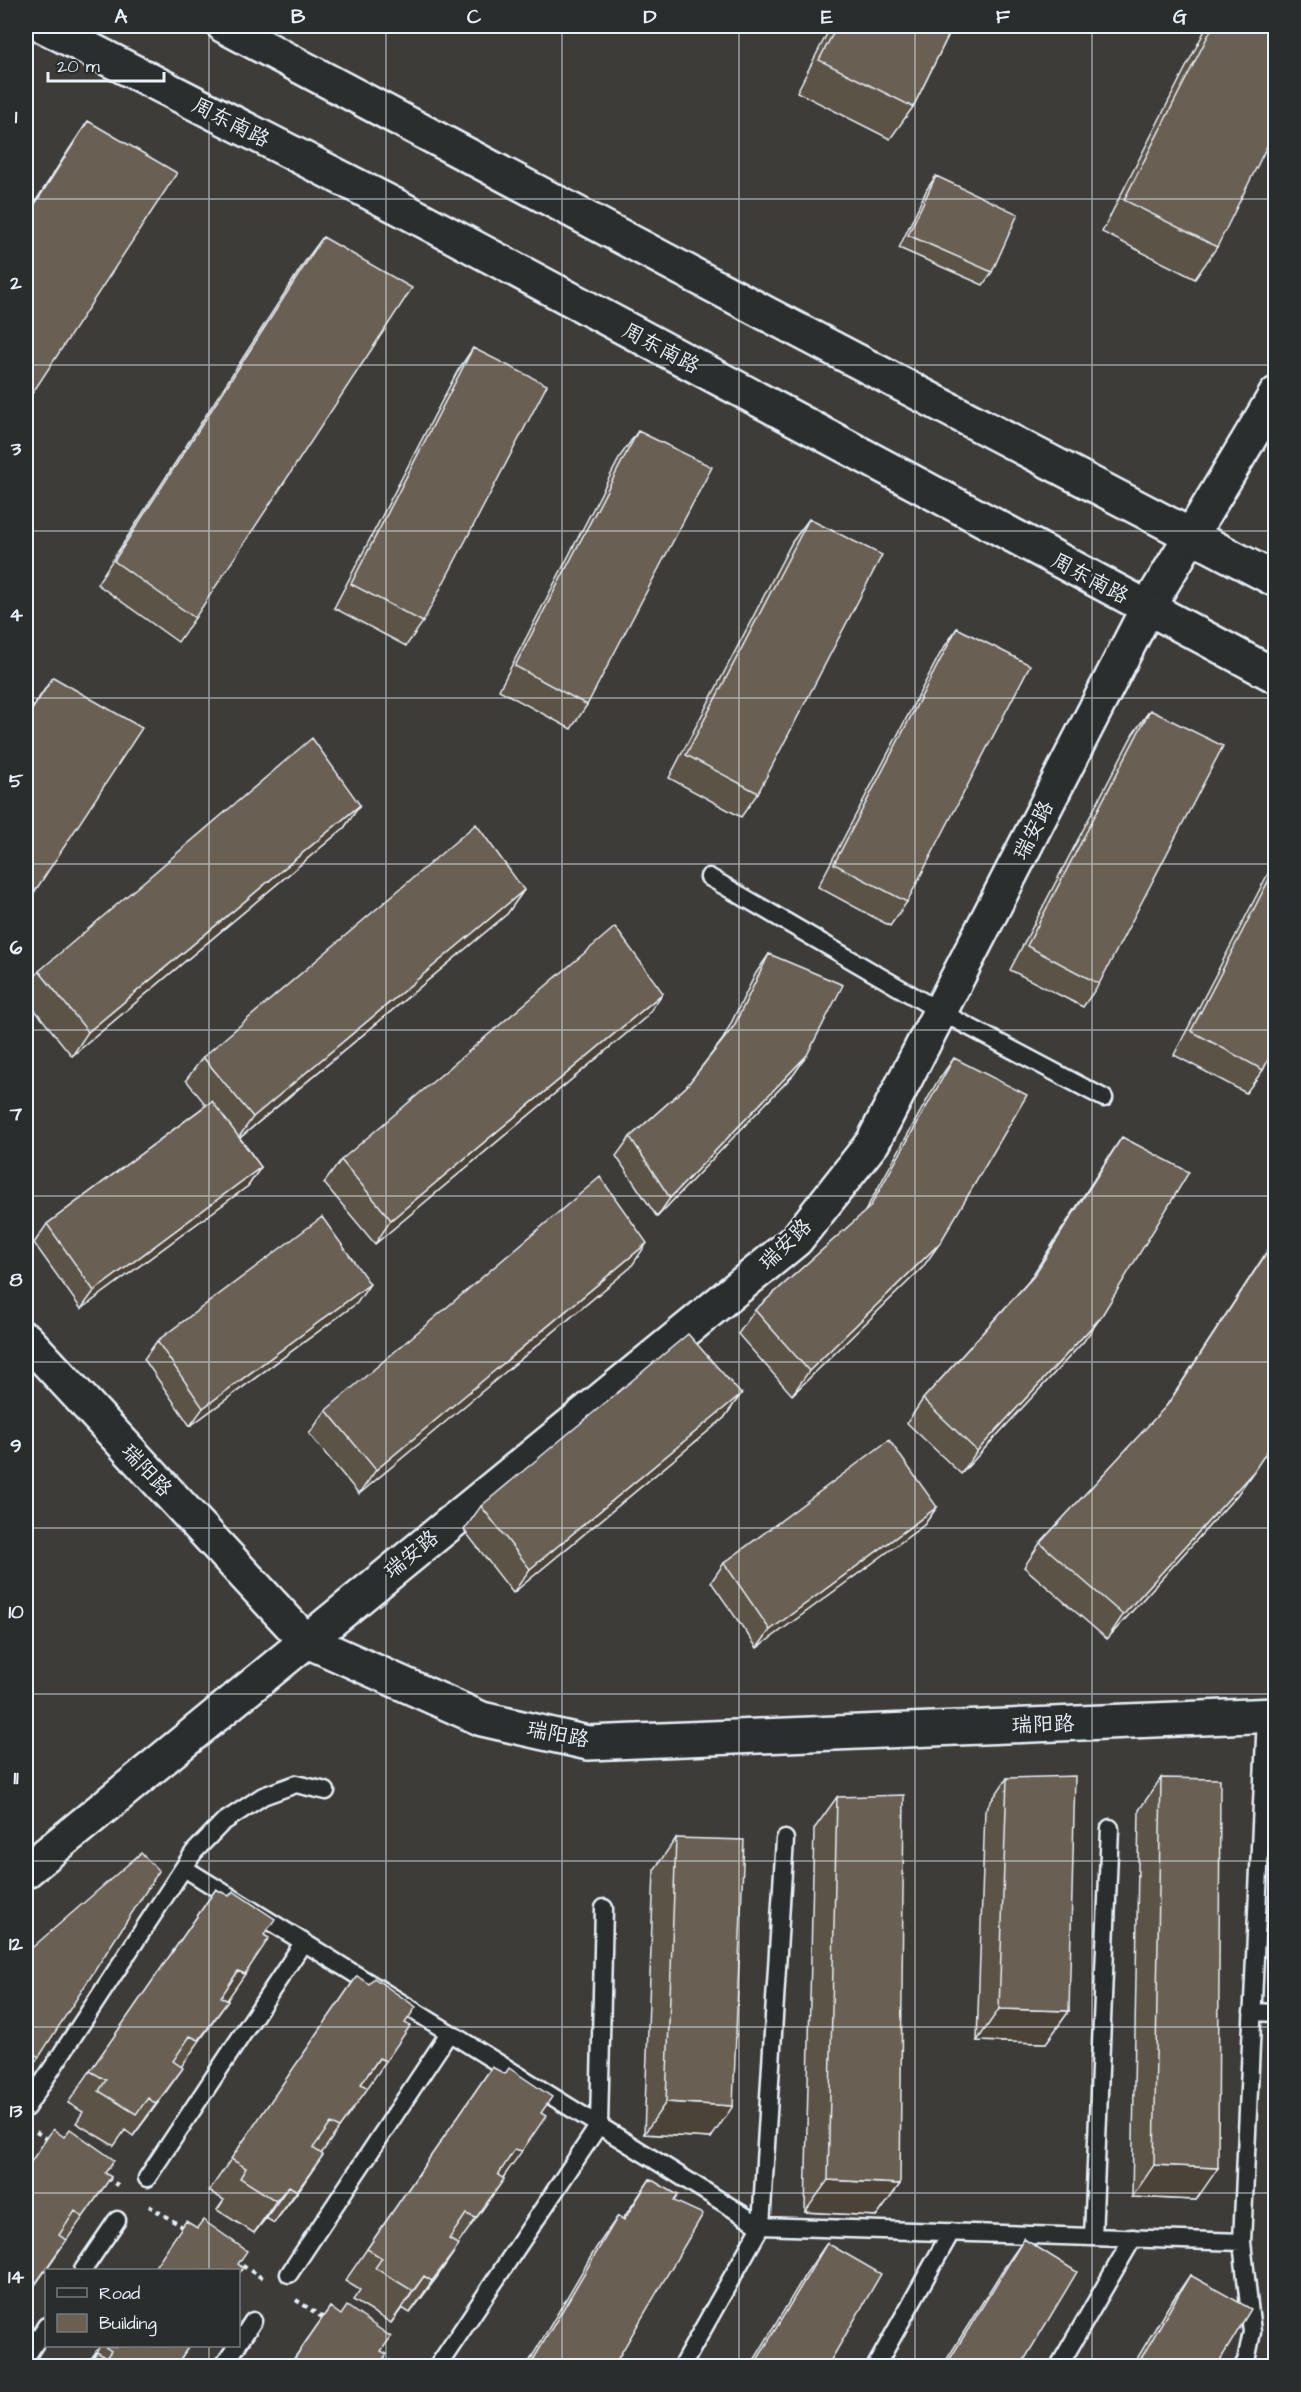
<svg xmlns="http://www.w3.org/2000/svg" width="1301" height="2392" font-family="'Architects Daughter','LXGW WenKai TC',sans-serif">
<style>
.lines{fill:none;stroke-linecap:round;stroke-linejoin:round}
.lane-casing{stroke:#e8f1f8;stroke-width:21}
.street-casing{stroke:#e8f1f8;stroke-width:38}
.secondary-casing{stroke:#e8f1f8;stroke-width:38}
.path{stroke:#e8f1f8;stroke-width:4;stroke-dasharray:4.5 4.5;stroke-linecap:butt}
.lane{stroke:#2a2d2e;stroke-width:16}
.street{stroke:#2a2d2e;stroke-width:33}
.secondary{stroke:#2a2d2e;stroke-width:33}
.wall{fill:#5c5247;stroke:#e8f1f8;stroke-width:1.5}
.shaded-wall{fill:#4b4239;stroke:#e8f1f8;stroke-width:1.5}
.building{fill:#6b5f52;stroke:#e8f1f8;stroke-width:1.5}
.grid{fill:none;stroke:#e8f1f8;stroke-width:1.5;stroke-opacity:0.55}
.labels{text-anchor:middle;stroke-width:5;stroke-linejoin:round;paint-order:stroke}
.street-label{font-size:21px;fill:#e8f1f8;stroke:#2a2d2e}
.neatline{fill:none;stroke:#e8f1f8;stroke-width:2}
.grid-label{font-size:20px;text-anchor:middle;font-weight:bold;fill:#e8f1f8}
</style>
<rect width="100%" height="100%" fill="#3e3c39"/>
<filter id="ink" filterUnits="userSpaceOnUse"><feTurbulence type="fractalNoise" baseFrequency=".0167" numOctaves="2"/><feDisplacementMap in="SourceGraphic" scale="12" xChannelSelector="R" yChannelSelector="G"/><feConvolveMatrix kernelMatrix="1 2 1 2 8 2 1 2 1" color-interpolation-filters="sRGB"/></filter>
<g filter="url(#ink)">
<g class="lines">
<defs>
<path id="lane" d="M709,877L941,1012L1104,1098
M184,1868L761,2226L1242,2242
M1252,2012L1276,2013
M26,2108L194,1852L222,1823L263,1796L296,1784L326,1791
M147,2178L303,1943
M1093,2237L1110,1828
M83,2270L117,2220
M289,2274L449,2033
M238,2344L253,2321
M26,2357L46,2326
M223,2366L237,2346
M438,2366L599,2125L604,1908
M682,2366L761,2226L785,1839
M876,2366L951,2232
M1059,2366L1133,2238
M1243,2366L1246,2361L1252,2332L1242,2242L1266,1716"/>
<path id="street" d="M26,1339L305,1640L482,1719L588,1743L1276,1715
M26,1871L796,1240L873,1142L1147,609L1276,394"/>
<path id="secondary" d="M44,26L402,209L1276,676
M224,26L769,315L1276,580"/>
</defs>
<use href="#lane" class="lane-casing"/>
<use href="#street" class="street-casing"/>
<use href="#secondary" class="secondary-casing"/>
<path class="path" d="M36,2132L50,2141
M107,2178L121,2187
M149,2206L186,2229
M235,2261L262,2278
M296,2300L325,2319
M381,2356L396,2365L395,2366"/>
<use href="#lane" class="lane"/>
<use href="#street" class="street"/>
<use href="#secondary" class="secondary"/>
</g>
<path class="wall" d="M831,26H953L913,107L890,139L797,92Z
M1207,26H1275L1217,247L1195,279L1102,232Z
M88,121L26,403V216L72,145Z
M936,176L992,272L983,285L899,248L927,189Z
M323,237L195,618L178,642L97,584L306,260Z
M473,348L423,622L406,646L334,608L457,372Z
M638,431L587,705L571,729L499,690L621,455Z
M809,519L758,793L741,817L669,778L792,542Z
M957,628L907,902L890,926L818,887L941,652Z
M53,677L26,905V717Z
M1150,710L1099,984L1083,1007L1010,970L1133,734Z
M360,805L344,828L72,1056L26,999V990L39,971Z
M1275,860V1045L1263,1070L1246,1093L1174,1055Z
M524,890L507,914L240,1138L261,1167L248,1186L81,1309L34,1243L47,1224L206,1105L186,1080L203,1057Z
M769,954L807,1055L794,1074L657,1217L616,1156L630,1137L686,1087L723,1039L756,973Z
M646,1017L375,1244L324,1183L341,1160Z
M954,1058L923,1267L792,1395L738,1334L755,1310L864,1213L937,1082Z
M1122,1137L1084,1341L961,1474L907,1423L923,1399L1028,1282L1106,1161Z
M1275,1239V1439L1237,1495L1107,1639L1024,1567L1040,1543L1165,1408Z
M631,1267L359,1494L309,1434L326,1410Z
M357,1303L190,1426L144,1359L157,1341Z
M741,1394L724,1418L513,1593L464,1530L481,1506Z
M937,1507L924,1525L757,1648L711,1582L724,1563Z
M1007,1778L1069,2011L1046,2043L977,2041L985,1810Z
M1161,1778L1196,2200L1132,2197L1139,1810Z
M837,1797L900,2184L877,2216L805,2212L814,1829Z
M676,1838L711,2138L644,2134L654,1870Z
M216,1889L264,1935L227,2000L228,2001L181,2067L160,2100L133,2136L125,2130L114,2146L76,2123L83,2112L68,2103Z
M26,1953L39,2057L26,2075Z
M357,1976L405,2023L367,2088L321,2154L301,2187L274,2223L266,2218L254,2233L217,2210L224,2200L209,2191Z
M492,2067L541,2113L503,2178L504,2179L458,2244L437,2277L410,2313L402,2308L391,2323L353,2300L360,2290L345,2281Z
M26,2169L105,2173L111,2177L26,2298Z
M650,2179L674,2201L613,2367H526L596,2248L618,2216L623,2219Z
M1024,2239L1020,2367H942L1002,2271Z
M827,2243V2367H750L805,2275Z
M1190,2275L1216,2367H1132L1168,2307Z
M330,2307L381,2351L378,2367H288Z
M100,2346H189L175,2367H85Z"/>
<path class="shaded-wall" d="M360,805L344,828L72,1056L88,1032Z
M524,890L507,914L236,1141L253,1117Z
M663,993L646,1017L375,1244L391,1220Z
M807,1055L794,1074L657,1217L670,1198Z
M261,1167L248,1186L81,1309L94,1291Z
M647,1243L631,1267L359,1494L376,1470Z
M940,1243L923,1267L792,1395L809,1371Z
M370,1284L357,1303L190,1426L203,1408Z
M1101,1317L1084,1341L961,1474L977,1451Z
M741,1394L724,1418L513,1593L530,1569Z
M1254,1471L1237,1495L1107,1639L1123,1615Z
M937,1507L924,1525L757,1648L770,1630Z
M238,1971L245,1974L223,2006L216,2003Z
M999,2009L1069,2011L1046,2043L977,2041Z
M379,2058L386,2061L364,2093L357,2090Z
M183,2068L160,2100L133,2136L156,2104Z
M666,2102L733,2106L711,2138L644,2134Z
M515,2149L522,2151L499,2183L493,2181Z
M323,2155L301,2187L274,2223L297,2191Z
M1154,2165L1218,2168L1196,2200L1132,2197Z
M828,2180L900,2184L877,2216L805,2212Z
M289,2186L266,2218L254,2233L276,2201Z
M459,2245L437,2277L410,2313L432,2281Z
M424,2276L402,2308L391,2323L413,2291Z"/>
<path class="building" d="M837,26H953L913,107L819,60Z
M1213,26H1275V130L1217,247L1124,200Z
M88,121L177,173L26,403V218Z
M936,176L1018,214L992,272L908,235Z
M323,237L412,288L195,618L114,561Z
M473,348L547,385L423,622L351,584Z
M638,431L712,467L587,705L515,666Z
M809,519L882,555L758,793L686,755Z
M957,628L1030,665L907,902L834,864Z
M53,677L142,728L26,905V719Z
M1150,710L1223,746L1099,984L1027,946Z
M312,738L360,805L88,1032L39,971Z
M476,824L524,890L253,1117L203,1057Z
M1275,868V1045L1263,1070L1191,1031Z
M615,927L663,993L391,1220L341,1160Z
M769,954L843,985L807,1055L670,1198L630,1137L686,1087L734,1026Z
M954,1058L1027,1095L940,1243L809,1371L755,1310L870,1207Z
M212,1101L261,1167L94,1291L47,1224Z
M1122,1137L1189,1172L1101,1317L977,1451L923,1399L1033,1277Z
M600,1177L647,1243L376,1470L326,1410Z
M322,1217L370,1284L203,1408L157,1341Z
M1275,1240V1439L1254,1471L1123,1615L1040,1543L1168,1404Z
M688,1334L741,1394L530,1569L481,1506Z
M889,1440L937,1507L770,1630L724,1563Z
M1075,1776L1069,2011L999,2009L1007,1778Z
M1161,1778L1220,1779L1218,2168L1154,2165Z
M904,1795L900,2184L828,2180L837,1797Z
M676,1838L744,1840L733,2106L666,2102Z
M141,1853L159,1871L39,2057L26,2048V1953Z
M216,1889L229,1896L233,1891L275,1919L264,1935L269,1938L245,1974L238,1971L221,1997L228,2001L199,2040L190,2036L173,2061L183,2068L156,2104L148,2098L136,2114L99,2091L106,2080L90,2071Z
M357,1976L369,1984L374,1978L416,2007L405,2023L410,2026L386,2061L379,2058L361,2084L368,2088L339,2128L331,2123L313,2148L323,2155L297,2191L289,2186L276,2201L240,2178L246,2168L231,2159Z
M492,2067L505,2074L509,2068L552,2097L541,2113L546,2116L522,2151L515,2149L498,2175L504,2179L476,2218L466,2214L449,2239L459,2245L432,2281L424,2276L413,2291L375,2268L382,2258L367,2249Z
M53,2129L64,2137L70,2129L114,2160L105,2173L111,2177L83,2217L75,2211L59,2235L66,2240L36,2283L31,2280L26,2288V2169Z
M650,2179L678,2195L674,2201L703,2214L613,2367H529L618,2216L624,2220Z
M203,2220L247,2251L238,2264L243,2268L238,2275V2271H152L186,2221L197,2228Z
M1024,2239L1077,2272L1020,2367H945Z
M827,2243L881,2274L827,2367H753Z
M1190,2275L1251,2309L1216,2367H1136Z
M347,2306L391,2337L381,2351L387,2354L378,2367H299L292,2362L330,2307L341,2315Z
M104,2346H189L175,2367H87L97,2352L106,2358L111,2351Z"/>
</g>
<path class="grid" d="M209,26V2270M386,26V2366M562,26V2366M739,26V2366M915,26V2366M1092,26V2366M26,199H1276M26,365H1276M26,531H1276M26,698H1276M26,864H1276M26,1030H1276M26,1196H1276M26,1362H1276M26,1528H1276M26,1694H1276M26,1861H1276M26,2027H1276M26,2193H1276M209,2346V2366"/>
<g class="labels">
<g class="street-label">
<text transform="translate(231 122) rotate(27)" y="7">周东南路</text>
<text transform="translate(661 348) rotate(28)" y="7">周东南路</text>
<text transform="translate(1090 578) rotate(28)" y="7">周东南路</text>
<text transform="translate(1033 830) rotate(-63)" y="7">瑞安路</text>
<text transform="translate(785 1244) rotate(-44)" y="7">瑞安路</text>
<text transform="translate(147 1470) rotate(47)" y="7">瑞阳路</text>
<text transform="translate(411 1554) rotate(-39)" y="7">瑞安路</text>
<text transform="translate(1043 1724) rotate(-2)" y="7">瑞阳路</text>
<text transform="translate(558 1734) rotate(11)" y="7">瑞阳路</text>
</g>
</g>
<rect width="1301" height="2392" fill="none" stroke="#2a2d2e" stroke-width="66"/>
<rect x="45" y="2269" width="195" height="78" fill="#2a2d2e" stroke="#767b7f" stroke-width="1.5"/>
<rect x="57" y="2288" width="30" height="9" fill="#2a2d2e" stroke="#767b7f" stroke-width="1.5"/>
<text x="99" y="2299" font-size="18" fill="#e8f1f8">Road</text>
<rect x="57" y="2314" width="30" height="18" fill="#6b5f52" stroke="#767b7f" stroke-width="1.5"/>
<text x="99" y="2329" font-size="18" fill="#e8f1f8">Building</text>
<path d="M48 72v9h116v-9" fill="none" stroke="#e8f1f8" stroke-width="3"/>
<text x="57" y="72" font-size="18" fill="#e8f1f8" stroke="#2a2d2e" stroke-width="4.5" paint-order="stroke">20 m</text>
<rect x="33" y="33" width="1235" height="2326" class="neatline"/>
<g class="grid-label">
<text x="121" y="23">A</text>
<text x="298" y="23">B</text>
<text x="474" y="23">C</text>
<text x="650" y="23">D</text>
<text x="827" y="23">E</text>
<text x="1003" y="23">F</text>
<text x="1180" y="23">G</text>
<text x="16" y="123">1</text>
<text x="16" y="289">2</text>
<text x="16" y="455">3</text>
<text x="16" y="621">4</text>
<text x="16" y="787">5</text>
<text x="16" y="954">6</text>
<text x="16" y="1120">7</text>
<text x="16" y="1286">8</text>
<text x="16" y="1452">9</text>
<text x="16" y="1618">10</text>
<text x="16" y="1784">11</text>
<text x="16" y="1950">12</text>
<text x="16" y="2117">13</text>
<text x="16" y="2283">14</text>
</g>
</svg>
